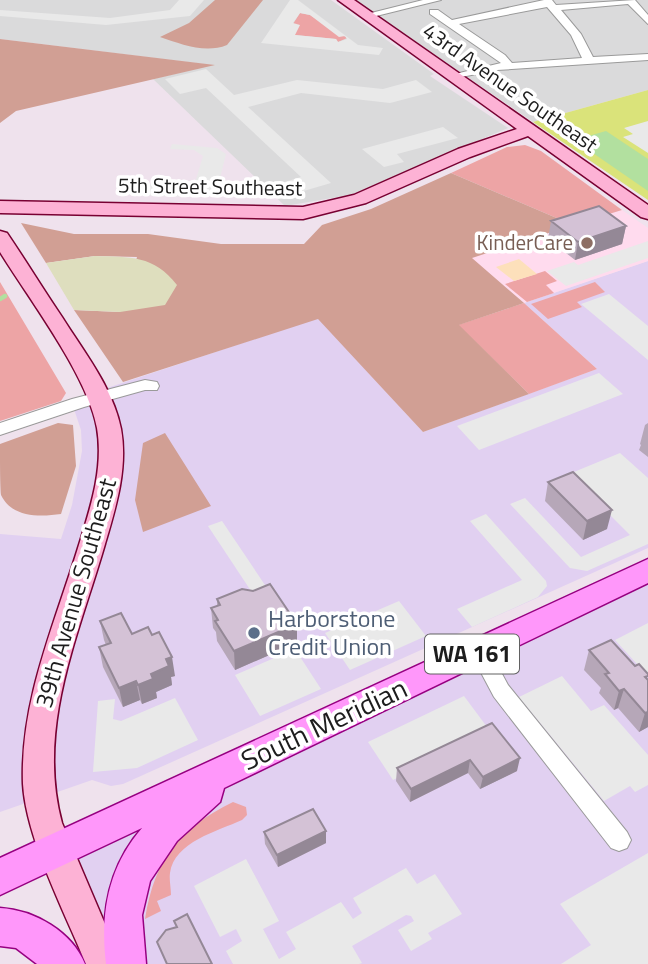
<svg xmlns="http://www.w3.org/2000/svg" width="648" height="964" font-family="'Titillium Web',sans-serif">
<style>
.residential{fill:#dadadb}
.commercial{fill:#e1d0f1}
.education{fill:#ffdbee}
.grass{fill:#eda4a5}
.forest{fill:#d19f94}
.wetland{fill:#dedebe}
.park{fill:#fde0bb}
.pitch{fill:#dae37a}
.parking{fill:#e9e9e9;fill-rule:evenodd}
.water{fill:#b2e09f}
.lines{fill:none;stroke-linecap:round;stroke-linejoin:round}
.stream{stroke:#b2e09f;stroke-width:4.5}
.street-casing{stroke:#9a9a9a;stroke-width:2}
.secondary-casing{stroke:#780032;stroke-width:3}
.primary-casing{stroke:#960080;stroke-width:3}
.street{fill:#fff;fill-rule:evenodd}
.secondary{fill:#fdb2d5;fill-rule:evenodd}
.primary{fill:#ff97fa;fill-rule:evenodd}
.wall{fill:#b6a7b8}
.shaded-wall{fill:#948896}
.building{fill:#d4c2d6;stroke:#948896;stroke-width:2}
.education-dot{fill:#8d6e63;stroke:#fff;stroke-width:2.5}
.service-dot{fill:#5c6f8a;stroke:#fff;stroke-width:2.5}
.labels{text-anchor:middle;stroke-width:7;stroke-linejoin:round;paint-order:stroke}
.far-street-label{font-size:21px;fill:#1d1d1d;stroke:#fff}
.far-education-label{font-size:21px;fill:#785e54;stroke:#fff;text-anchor:end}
.shield{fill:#fff;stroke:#616161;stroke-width:2}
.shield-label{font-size:23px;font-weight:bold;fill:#1d1d1d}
.street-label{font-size:24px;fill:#1d1d1d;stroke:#fff}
.service-label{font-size:24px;fill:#4e5e75;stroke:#fff;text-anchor:start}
.near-street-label{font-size:28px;fill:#1d1d1d;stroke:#fff}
</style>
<rect width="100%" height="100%" fill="#efe2ed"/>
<path class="residential" d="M0,0H331L434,74L430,76L508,128L350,195L285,206L153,79L212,65L0,39Z
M355,0H648V90L533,122Z"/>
<path class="commercial" d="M648,261V548L123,784L111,786L92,780L0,812V534L61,539L72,505L82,451L81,430L71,400L318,318L423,432L597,369L524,303Z
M648,570V964H102L54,851Z"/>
<path class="education" d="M622,210L648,228V261L524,303L471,258Z"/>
<path class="grass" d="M300,13L310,15L347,38L338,42L336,39L295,35L293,24Z
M525,145L541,151L622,210L573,225L451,173L507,147Z
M545,271L557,281L546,285L554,293L527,302L505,284Z
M0,282L66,393L61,401L0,421Z
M595,282L605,292L577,302L582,307L548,319L531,304Z
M524,303L597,369L529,394L458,325Z
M233,802L246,807L247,815L242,820C218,831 174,842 170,873C169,879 171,888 171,895L157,901L161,911L145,919C155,858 179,829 233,802Z"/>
<path class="forest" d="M215,0H263L227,45C205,54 181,44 160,37L189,23Z
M0,39L215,65L16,111L0,123Z
M451,173L573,225L472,258L524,303L459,325L529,394L423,432L318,319L123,382L74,310L120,312L137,257L95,256L46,263L21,223L74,234H148L221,244H304L322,225L371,209Z
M58,423L73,425L76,466L61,514C40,517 12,518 1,495C0,485 0,456 0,444Z
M165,433L211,506L143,532L135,500L143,443Z"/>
<path class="wetland" d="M95,256C130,257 154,255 177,285L165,305L120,312L74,310L46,263Z"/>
<path class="park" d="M519,259L537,274L514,281L496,267Z"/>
<path class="pitch" d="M648,90V200L533,122Z"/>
<path class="parking" d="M179,0H204L190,16L106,25L0,16V10L110,18L170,10Z
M290,0H298L358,45L383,48L379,55L261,43ZM300,13L310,15L339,37L345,36L347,39L338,42L336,39L295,35L300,25L293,23Z
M206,69L234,95L297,80L383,89L416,80L432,92L390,103L301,93L248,107L331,183L290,195L278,184L301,177L206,88L180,94L165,79Z
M648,121V153L623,137L633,134L624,128Z
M443,127L458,138L397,154L404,162L384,167L362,149Z
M172,144L217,148L226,154L218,186L213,191L192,197L128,195L133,183L194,186L203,156L194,150L170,149Z
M648,241V258L566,286L547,271L574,262L578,265Z
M609,294L648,326V360L581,304Z
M599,373L623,394L479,450L457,426Z
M620,453L648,478V544L587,571L570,568L510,504L525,498L581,557L630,535L569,474Z
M486,514L546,581L547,586L538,597L472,627L457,609L522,580L470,521Z
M222,521L267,588L253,594L208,526Z
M399,601L426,636L350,670L325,633Z
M648,623V676L615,640Z
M295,649L321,689L260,716L235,675Z
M562,676L591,711L604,705L648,755V785L635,792L630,786L604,801L519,697Z
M464,696L490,731L393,780L368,742Z
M175,698L198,740L137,768L93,772L98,701L115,699L113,719L121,721Z
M648,853V964H561L591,945L560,904Z
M246,859L279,921L263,929L279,959L296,949L286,932L341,902L353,919L362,913L353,898L406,868L417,884L435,874L462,914L428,933L432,939L411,951L398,930L414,921L411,916L406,915L352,946L362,963L359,964H233L226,951L242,941L236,929L220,937L194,886Z"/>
<path class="water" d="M606,131L648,159V191L574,140Z"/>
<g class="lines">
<path class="stream" d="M0,299L5,296"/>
<defs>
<path id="street" d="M423,0H441L368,18L363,15Z
M544,0H552L556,5L635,0L648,15V24L628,4L561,10L581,34L593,57L648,54V60L497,70L451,79V75L501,63L430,14V10H438L452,20ZM547,7L571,35L582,58L512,63L505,55L459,24Z
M145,380L157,382L159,386L157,390H145L84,407L0,435V423L72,399Z
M479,642L486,644L508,685L627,832L631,840L627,848L619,851L611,848L494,697L469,650L472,644Z"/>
<path id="secondary" d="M338,0H354L648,205V219L641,217L528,136L470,157L366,203L303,219L0,213V201L303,207L354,195L458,149L517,129Z
M0,231L7,233C26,261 43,289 62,317C84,352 113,388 121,429C128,468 116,507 105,544C79,634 36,727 62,823L122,964H86C65,913 26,838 23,784C20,701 54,626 78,548C90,509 104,469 97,428C88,376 29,299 0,252Z"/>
<path id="primary" d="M648,559V583L224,788L220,802L177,841L150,881L142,915L146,964H106C100,914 108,867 142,828L0,895V858Z
M0,908C35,910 72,932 85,964H37L16,948L0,946Z"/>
</defs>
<use href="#street" class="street-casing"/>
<use href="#secondary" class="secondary-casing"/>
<use href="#primary" class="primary-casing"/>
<use href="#street" class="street"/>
<use href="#secondary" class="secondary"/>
<use href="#primary" class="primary"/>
</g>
<path class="wall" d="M551,221L626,226L622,244L575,260L548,239Z
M648,423V457L639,450L641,445L640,444L645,425Z
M548,482L607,529L583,540L545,501Z
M217,599L297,643L235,670L217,641L216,632L213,628L211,608L217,606Z
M100,621L132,634L175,676L171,677L172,685L156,692L157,698L142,704L140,700L123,707L103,667L99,647L106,645L104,640Z
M589,650L648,680V727L639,732L618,708L614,710L599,693L601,688L584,670Z
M492,723L517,771L480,789L468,773L410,802L396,781L397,768Z
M326,831V843L278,867L265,844L264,832Z"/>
<path class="shaded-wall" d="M626,226L622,244L575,260L578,242Z
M612,510L607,529L583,540L587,521Z
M297,624V643L235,670L234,651Z
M172,657L175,676L171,677L172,685L156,692L157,698L142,704L138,685L166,659Z
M136,681L140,700L123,707L119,688Z
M624,689L618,708L614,710L619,691Z
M648,712V727L639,732L645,713Z
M520,758L517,771L480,789L483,777Z
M470,760L468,773L410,802L411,789Z
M326,831V843L278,867L277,855Z"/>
<path class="building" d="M599,206L626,226L578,242L551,221Z
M573,472L612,510L587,521L548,482Z
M270,584L297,624L234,651L215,621L218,620L211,608L220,605L217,599L242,589L253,591Z
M121,613L132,634L148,627L152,635L159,632L172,657L166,659L169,666L151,674L153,679L138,685L136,681L119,688L99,647L111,643L100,621Z
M611,640L635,666L639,664L648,674V676L645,677L648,680V712L645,713L624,689L619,691L605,674L609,673L589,650Z
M492,723L520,758L483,777L470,760L411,789L397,768Z
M313,809L326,831L277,855L264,832Z
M187,914L212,964H167L157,942L166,930L177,927L174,921Z"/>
<circle class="education-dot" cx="587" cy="243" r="7"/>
<circle class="service-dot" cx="254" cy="633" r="7"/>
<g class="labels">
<g class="far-street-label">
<text transform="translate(510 88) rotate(35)" y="7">43rd Avenue Southeast</text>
<text transform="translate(210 187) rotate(1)" y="7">5th Street Southeast</text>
</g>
<g class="far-education-label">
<text x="573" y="250">KinderCare</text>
</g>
<rect class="shield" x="425" y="634.5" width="94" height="39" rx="5"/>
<g class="shield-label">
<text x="472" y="662">WA 161</text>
</g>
<g class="street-label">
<text transform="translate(76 593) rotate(-74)" y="8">39th Avenue Southeast</text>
</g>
<g class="service-label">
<text x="268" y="627">Harborstone<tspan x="268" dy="28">Credit Union</tspan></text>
</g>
<g class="near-street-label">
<text transform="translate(324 724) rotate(-25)" y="10">South Meridian</text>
</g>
</g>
</svg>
